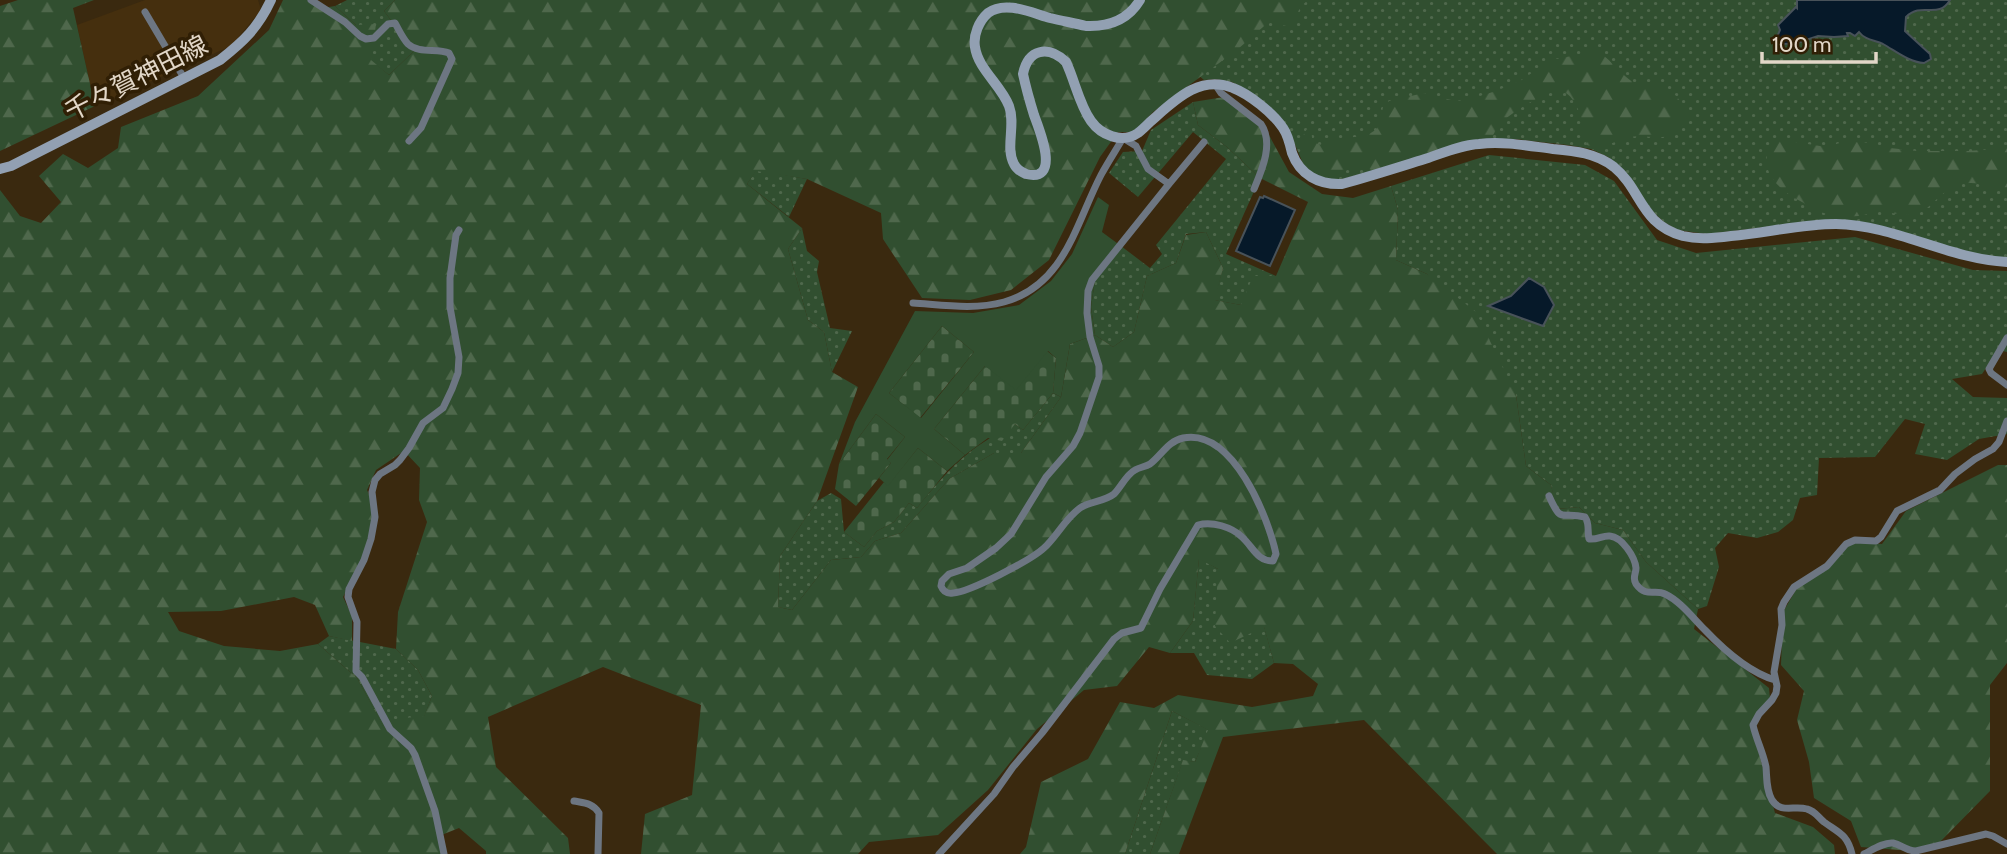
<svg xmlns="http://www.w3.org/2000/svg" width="2007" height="854" font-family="Cabin,'Noto Sans JP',sans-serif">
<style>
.built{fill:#452f0e}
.grass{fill:url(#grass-dots);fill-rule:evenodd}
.forest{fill:url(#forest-firs);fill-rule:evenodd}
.cemetery{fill:url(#cemetery-stones)}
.garden{fill:#314f30;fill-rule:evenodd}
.water{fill:#061929;stroke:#485259;stroke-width:2}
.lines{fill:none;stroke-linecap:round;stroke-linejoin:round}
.street{stroke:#6d7682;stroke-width:7}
.secondary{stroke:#92a0b2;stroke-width:10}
.labels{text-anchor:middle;stroke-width:7;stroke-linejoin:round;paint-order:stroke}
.street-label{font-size:26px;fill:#e2d7c8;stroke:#301f05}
</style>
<defs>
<pattern id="grass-dots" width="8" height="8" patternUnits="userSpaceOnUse" patternTransform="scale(1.75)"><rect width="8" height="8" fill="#314f30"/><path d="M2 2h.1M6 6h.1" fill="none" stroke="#4f684c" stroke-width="1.8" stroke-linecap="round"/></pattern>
<pattern id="forest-firs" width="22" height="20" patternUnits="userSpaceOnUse" patternTransform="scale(1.75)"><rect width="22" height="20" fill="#314f30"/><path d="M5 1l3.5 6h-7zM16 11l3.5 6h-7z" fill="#4f684c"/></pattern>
<pattern id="cemetery-stones" width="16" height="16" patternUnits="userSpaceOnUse" patternTransform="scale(1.75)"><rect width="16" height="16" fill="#314f30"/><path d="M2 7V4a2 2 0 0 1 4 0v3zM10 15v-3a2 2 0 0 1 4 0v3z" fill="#4f684c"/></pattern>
</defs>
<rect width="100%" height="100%" fill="#3a290f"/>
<path class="built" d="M145,0H258L261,10L231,46L95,106L77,25Z"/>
<path class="grass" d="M347,0H395L384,11L414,51L389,75L371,61L356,25L335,6Z
M1275,0H2007V258L1993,257L1816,221L1707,234L1678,230L1664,222L1650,209L1623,169L1608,157L1591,149L1568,145L1516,139H1488L1339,180H1327L1305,168L1293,140L1249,91L1232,82L1216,79L1204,80L1197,74Z
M1193,102L1198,125L1227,147L1260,178L1226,254L1276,276L1241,305L1214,300L1223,268L1206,232L1186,234L1176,263L1147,276L1134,332L1113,347L1095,335L1091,307L1095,280L1121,246L1150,268L1162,254L1156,245L1226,159L1193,132L1138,197L1109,173L1123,152L1142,151L1151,130Z
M1489,155L1585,165L1614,181L1657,240L1696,253L1855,237L1973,270L2007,271V352L1998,350L1982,374L1952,379L1973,397L2007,398V434L1979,439L1947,460L1915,454L1925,424L1905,419L1875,457L1819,458L1817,495L1800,498L1793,520L1778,532L1757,538L1728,533L1715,548L1719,567L1707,606L1698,609L1646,562L1623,530L1595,523L1579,507L1556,509L1551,485L1526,466L1516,395L1427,274L1396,260L1398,210L1391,186ZM1511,296L1544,326L1489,306Z
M756,170L807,179L789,217L747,184Z
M802,228L807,251L819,261L817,272L830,328L852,331L832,372L824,332L808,320L788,249Z
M1053,393L1061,397L1021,453H994L949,479L901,533L875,541L861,557L831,560L792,610L778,607L780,556L817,501L831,493L841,499L844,532L864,547L877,531L894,522L909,503L917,508C949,468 968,448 1015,424L1023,430Z
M1199,558L1218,569L1264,626L1274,663L1252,679L1207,675L1194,653H1170L1193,621Z
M329,636L396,649L418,670L432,696L424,717L387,734L357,678L318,644Z
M1172,711L1209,730L1195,762L1183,761L1150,854H1125Z"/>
<path class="forest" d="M18,0H94L73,8L95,106L0,151V6Z
M283,0H311L323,8L335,6L356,25L376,24L371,60L389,75L414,51L384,11L395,0H1308C1305,3 1302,5 1300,8C1296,14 1297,26 1287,26C1282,26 1277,21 1271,20L1238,49L1153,112L1137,129L1131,132H1118L1100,157L1049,260L1011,290L970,300L922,298L883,239L881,213L807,179L756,171L747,184L802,228L788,249L808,320L824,332L832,372L858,387L817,501L780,556L778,607L792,610L831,560L861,557L875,541L901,533L949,479L994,453H1021L1061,397L1070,344L1095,335L1113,347L1134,332L1147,276L1176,263L1186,235L1206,232L1223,268L1215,300L1241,305L1253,276H1276L1308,202L1260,178L1227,147L1198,125L1193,102L1224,97L1263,124L1289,172L1322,194L1353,198L1391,186L1398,210L1396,260L1427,274L1476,312L1516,395L1526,466L1551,485L1557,509L1579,507L1595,523L1623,530L1646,562L1698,609L1694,629L1769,688L1770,698L1753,731L1775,813L1813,827L1834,845L1835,854H1497L1364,720L1223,737L1179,854H1150L1183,760L1195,762L1208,730L1172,711L1125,854H1020L1026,847L1041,782L1088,759L1120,702L1154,708L1178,695L1252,707L1313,696L1318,684L1293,664L1274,663L1264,627L1230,643L1215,626L1218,569L1199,559L1193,621L1170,653L1149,647L1117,686L1084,690L1037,729L988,790L938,835L869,842L858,854H641L645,814L692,795L701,705L603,667L488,717L496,767L568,838L570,854H486V851L459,828L439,836L441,854H0V190L20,216L41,223L61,202L39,176L63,154L88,168L118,148L121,127L198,96L269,30ZM404,451L420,468L419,500L427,522L398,612L396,649L418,670L432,696L424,716L405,718L387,733L357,678L318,644L280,651L224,646L179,631L168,612L221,611L294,597L315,605L329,636L352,641V616L343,597L366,552L376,510L367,490L376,470Z
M1591,49C1610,55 1618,74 1635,83C1642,87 1650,85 1658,86C1672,88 1679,99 1687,111C1686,119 1682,129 1674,134C1662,141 1643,134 1630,137C1614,140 1604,151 1587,145C1582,131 1584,117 1575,104C1572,97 1566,91 1559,91C1545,91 1507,115 1498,126C1495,131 1494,135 1489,140L1373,171C1356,161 1345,170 1332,181L1314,177C1304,159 1294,148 1307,129L1311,132L1313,142L1321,145L1343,138L1366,136L1377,129L1380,122L1383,107L1389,101L1424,93L1455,101L1467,100L1496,91L1520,81L1551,60L1582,54Z
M1783,140L1826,147L1843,142H1863L1890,148L1917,151H1968L2007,148V191C1994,192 1983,183 1971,183C1944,182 1934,209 1916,214C1905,217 1895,213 1884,212C1875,211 1867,215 1858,216C1850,217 1839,216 1831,215C1820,213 1811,207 1802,202C1779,190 1758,172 1770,144Z
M1998,465H2007V663L1990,685V791L1938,844L1912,851L1861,847L1851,821L1814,798L1809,762L1797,720L1804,691L1781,665L1783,612L1797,588L1823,570L1848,542L1882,544L1906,511Z"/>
<path class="cemetery" d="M942,326L974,352L920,418L889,393Z
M1047,351L1056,358L1053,393L1023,430L1015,424L1002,441L988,438L965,455L934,429L985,366Z
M876,414L905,437L887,459L891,463L856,506L835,489L839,464Z
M918,448L947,471L917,508L909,503L894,522L877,531L864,547L844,532L884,482L888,485Z"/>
<path class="garden" d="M1098,197L1109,205L1102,232L1121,246L1095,280L1091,307L1095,335L1070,344L1061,397L1053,393L1056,358L1048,351L1016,390L985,366L934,429L965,455L947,471L918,448L888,486L879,478L891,463L887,460L905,437L876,414L839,464L855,422L915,311L973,313L1019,305L1051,281L1072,254ZM942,326L974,352L921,418L889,393Z"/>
<path class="water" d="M1797,0H1950C1938,20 1922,1 1906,17L1905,31L1930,54L1931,59L1924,63C1909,62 1897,52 1883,44C1874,40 1865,40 1859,32L1855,36L1850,33H1847L1848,36L1834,37L1818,36L1797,43L1784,44L1777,37L1780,30L1778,25L1796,7L1797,8Z
M1264,196L1295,210L1270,266L1236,251L1260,197L1263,198Z
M1529,278L1544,287L1554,305L1543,326L1488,306L1511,296Z"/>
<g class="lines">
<path class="street" d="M311,0L345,22L360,36L366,39L374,38L388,24L395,23C399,30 403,39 408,44C419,54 437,48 449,53L452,59L421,128L409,141
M145,12L184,78
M1215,84L1221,93L1261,124C1274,143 1262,170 1254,189
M1169,184L1204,142
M913,303C943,305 975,310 1004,302C1065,285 1076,223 1101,175C1108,162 1116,150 1123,138L1136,146L1148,169L1169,184L1092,280L1088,291L1087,313L1090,337L1099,366V377L1080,433L1073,446L1046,477L1011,534L996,548L967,568L949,574L942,581L941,586C943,591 947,594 953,593C970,592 1031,560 1044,548C1057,536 1065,519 1080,508C1090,501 1104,502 1114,494C1121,487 1126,475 1135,470C1140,467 1145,467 1150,464C1161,456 1168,441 1183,438C1233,428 1268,517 1276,554L1273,561C1257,561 1253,547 1242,537C1232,527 1212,521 1198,525L1160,589L1141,628L1122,633L1114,639L1042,733L1013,767L994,794L939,854
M2007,338L1989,369L1991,373L2007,385
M1549,496C1562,525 1560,511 1585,517C1590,524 1587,531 1589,539C1598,540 1603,535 1610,536C1622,537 1635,557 1636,568C1636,574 1632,578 1636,584C1646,598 1655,589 1665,594C1680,601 1693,618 1705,630C1724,650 1748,672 1775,680
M574,801C584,803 593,803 599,813L598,854
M444,854L435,811L415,755L411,748L390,729L362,677L356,671L357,622L348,597L349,589L364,560L371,539L375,517L372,492L375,480L380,474L395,465L400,460L409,448L423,423L443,408L452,389L458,373L459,357L450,307V278L456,235L459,230
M1852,854C1847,834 1839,833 1824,822C1818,817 1815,811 1807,809C1794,805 1781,814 1772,800C1766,790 1767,778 1766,767C1763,752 1756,739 1753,725L1759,714L1772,700L1776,693L1777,686L1774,672L1782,625L1781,609L1784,602L1794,587L1827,566L1846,544L1855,540L1876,541L1881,537L1897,511L1940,490L1955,474L1975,459L1993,449L1999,442L2007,421
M1864,854C1872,850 1884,842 1893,843C1902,845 1906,851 1916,851L1986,834L1993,836L2007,844"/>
<path class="secondary" d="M1140,0C1128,20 1109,27 1086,26C1074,23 1062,21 1050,18C1032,13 1005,0 988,13C979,21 973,35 975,47C978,69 1001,85 1009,106C1016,125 1005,147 1014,164C1017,170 1021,172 1026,174C1062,183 1039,129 1034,115C1030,102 1026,88 1023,74C1028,49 1048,45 1066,62C1075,81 1079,104 1091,121C1101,135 1122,144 1138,133C1142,130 1146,126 1150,122C1173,102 1199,74 1233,88C1249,94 1273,113 1283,128C1288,135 1290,144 1292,153C1300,175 1319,185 1342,184C1371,176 1399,167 1428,158C1445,152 1462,145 1479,144C1504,141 1529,146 1553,149C1575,151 1596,153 1614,167C1642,190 1640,224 1683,236C1699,240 1715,238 1731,236C1766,233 1801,224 1836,224C1895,225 1948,259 2007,262
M0,169L11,166L220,60C244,41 258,28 271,0"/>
</g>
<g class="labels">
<g class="street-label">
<text transform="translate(136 78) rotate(-27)" y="9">千々賀神田線</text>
</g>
</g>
<path d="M1762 52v10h114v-10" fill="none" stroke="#e2d7c8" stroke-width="3.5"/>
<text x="1772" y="52" font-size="21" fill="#e2d7c8" stroke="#301f05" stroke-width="5" paint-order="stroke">100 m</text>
</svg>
